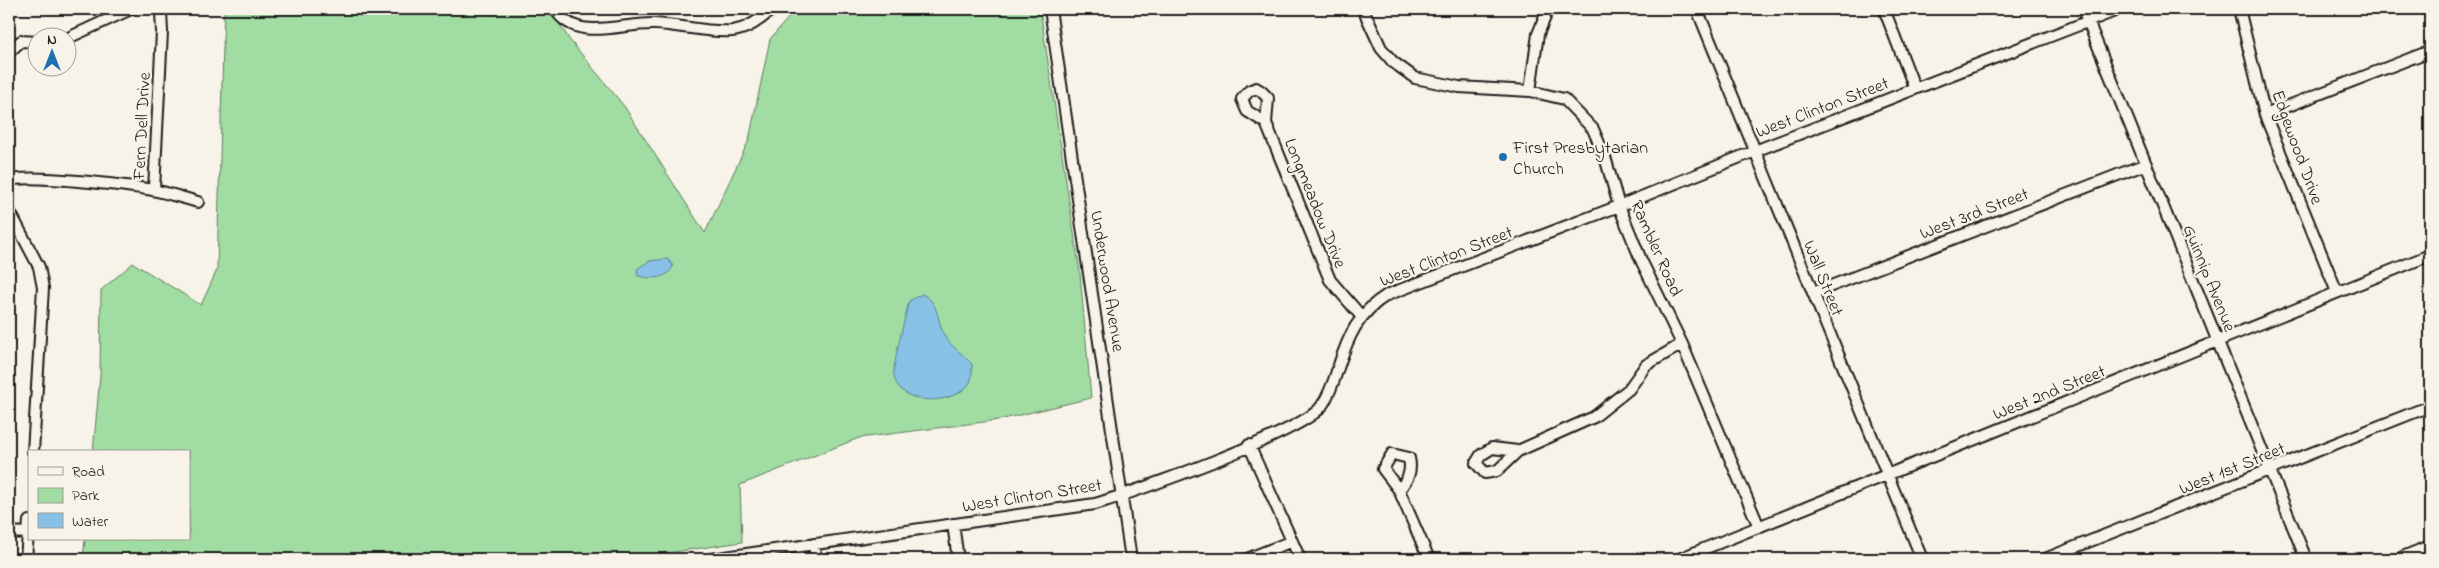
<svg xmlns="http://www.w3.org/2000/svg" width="2439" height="568" font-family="'Indie Flower',sans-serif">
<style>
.green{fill:#a1dca2;stroke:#5e7c5f}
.water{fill:#87c2e6;stroke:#5c8095}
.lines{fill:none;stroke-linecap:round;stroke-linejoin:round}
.minor-casing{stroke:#1c1c1c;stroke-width:14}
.major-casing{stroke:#1c1c1c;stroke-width:18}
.minor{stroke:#f7f3e8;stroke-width:10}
.major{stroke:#f7f3e8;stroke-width:14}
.poi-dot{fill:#1f6fb2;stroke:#f7f3e8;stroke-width:2}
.labels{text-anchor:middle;stroke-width:4.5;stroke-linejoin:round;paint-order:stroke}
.street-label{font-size:18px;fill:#1c1c1c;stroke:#f7f3e8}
.poi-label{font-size:18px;fill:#1c1c1c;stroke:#f7f3e8;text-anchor:start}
</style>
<rect width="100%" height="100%" fill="#f7f3e8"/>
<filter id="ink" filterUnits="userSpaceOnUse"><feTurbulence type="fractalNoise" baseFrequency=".02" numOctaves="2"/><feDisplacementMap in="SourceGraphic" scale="10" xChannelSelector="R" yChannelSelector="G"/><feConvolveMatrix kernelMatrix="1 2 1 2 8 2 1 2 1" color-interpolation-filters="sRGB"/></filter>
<g filter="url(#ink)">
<path class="green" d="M224,9H550L569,39L624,106L705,233L749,140L770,39L796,9H1040L1080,273L1091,398L999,420L859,438L740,485L742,542L627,559H83L85,539H189V452H93L100,376L101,290L133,263L201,305L217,270Z"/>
<path class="water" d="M668,259L673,266C667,280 651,279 638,276L637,269L649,261Z
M922,294C939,302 937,320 944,335C949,345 964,355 972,364C972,369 972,375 971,380C963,403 901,411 894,376C892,366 906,314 909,301Z"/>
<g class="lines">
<defs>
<path id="minor" d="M555,9C576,44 623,22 655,24C681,25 707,33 732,31C748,29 760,20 772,9
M1050,9L1131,559
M1363,9L1381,48L1393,62L1415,78L1459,87L1530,91L1564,99L1593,129L1605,157L1619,206L1641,260L1682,344L1759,527
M1697,9L1922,559
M1884,9L1915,89
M2083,9L2306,559
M2239,9L2265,115L2337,292
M68,38L131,9
M9,52L21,41L38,42
M1256,88L1261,91L1268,98L1266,123L1247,111L1242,99L1249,91Z
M1530,91L1538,34L1545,17
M2265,115L2430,51
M1266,123L1330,280L1361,316
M9,181C23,173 131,186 153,190C168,193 183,198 198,202
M154,190L162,32L161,11L157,9
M9,210L39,267L43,288L33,452
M1813,293L2146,164
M1249,445L1300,559
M1492,448L1518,451L1497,471L1485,473L1476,463L1481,455Z
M1518,451L1594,417L1629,389L1646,365L1682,344
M1392,454L1409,458C1412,472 1408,479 1399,490L1383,469Z
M1399,490L1429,559
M953,524L958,559
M9,532L28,533
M814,544L816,559
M26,559L29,521
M711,559L1095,504C1133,493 1302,432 1321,407C1329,396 1334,381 1338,368C1348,337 1358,313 1387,295L1619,206L1755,151L2120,9
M1247,559L1292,541
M1679,559L2430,255
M2045,559L2430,406"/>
<path id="major" d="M2403,559L2430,548"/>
</defs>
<use href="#minor" class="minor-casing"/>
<use href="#major" class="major-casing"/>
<use href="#minor" class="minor"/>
<use href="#major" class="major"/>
</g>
</g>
<circle class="poi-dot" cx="1503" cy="157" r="5"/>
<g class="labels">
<g class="street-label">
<text transform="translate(1822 107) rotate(-21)" y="6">West Clinton Street</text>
<text transform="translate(141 126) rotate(-87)" y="6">Fern Dell Drive</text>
<text transform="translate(2298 147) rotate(70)" y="6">Edgewood Drive</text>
<text transform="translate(1316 203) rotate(68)" y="6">Longmeadow Drive</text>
<text transform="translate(1974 213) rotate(-21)" y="6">West 3rd Street</text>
<text transform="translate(1657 248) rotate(66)" y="6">Rambler Road</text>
<text transform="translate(1446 256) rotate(-21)" y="6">West Clinton Street</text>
<text transform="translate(1824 278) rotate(68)" y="6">Wall Street</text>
<text transform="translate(2210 278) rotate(68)" y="6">Guinnip Avenue</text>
<text transform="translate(1108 281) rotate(81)" y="6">Underwood Avenue</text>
<text transform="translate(2049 392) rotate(-22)" y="6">West 2nd Street</text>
<text transform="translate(2232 468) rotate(-22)" y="6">West 1st Street</text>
<text transform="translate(1032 495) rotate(-9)" y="6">West Clinton Street</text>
</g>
<g class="poi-label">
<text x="1513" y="153">First Presbytarian<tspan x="1513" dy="21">Church</tspan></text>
</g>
</g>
<rect width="2439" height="568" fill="none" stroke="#f7f3e8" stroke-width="30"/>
<rect x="15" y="15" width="2409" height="538" fill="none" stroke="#1c1c1c" stroke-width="2" filter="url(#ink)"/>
<rect x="28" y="450" width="162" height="90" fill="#f7f3e8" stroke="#9f9d96"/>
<rect x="38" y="467" width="25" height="8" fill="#f7f3e8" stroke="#9f9d96"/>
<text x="72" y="476" font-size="15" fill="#1c1c1c">Road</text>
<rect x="38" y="488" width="25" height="15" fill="#a1dca2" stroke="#9f9d96"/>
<text x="72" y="500" font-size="15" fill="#1c1c1c">Park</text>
<rect x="38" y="513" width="25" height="15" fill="#87c2e6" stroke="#9f9d96"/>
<text x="72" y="526" font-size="15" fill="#1c1c1c">Water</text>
<g transform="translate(52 52)"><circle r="24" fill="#f7f3e8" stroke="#9f9d96"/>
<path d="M0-4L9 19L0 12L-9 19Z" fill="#1f6fb2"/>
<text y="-8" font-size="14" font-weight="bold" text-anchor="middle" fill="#1c1c1c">N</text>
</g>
</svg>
